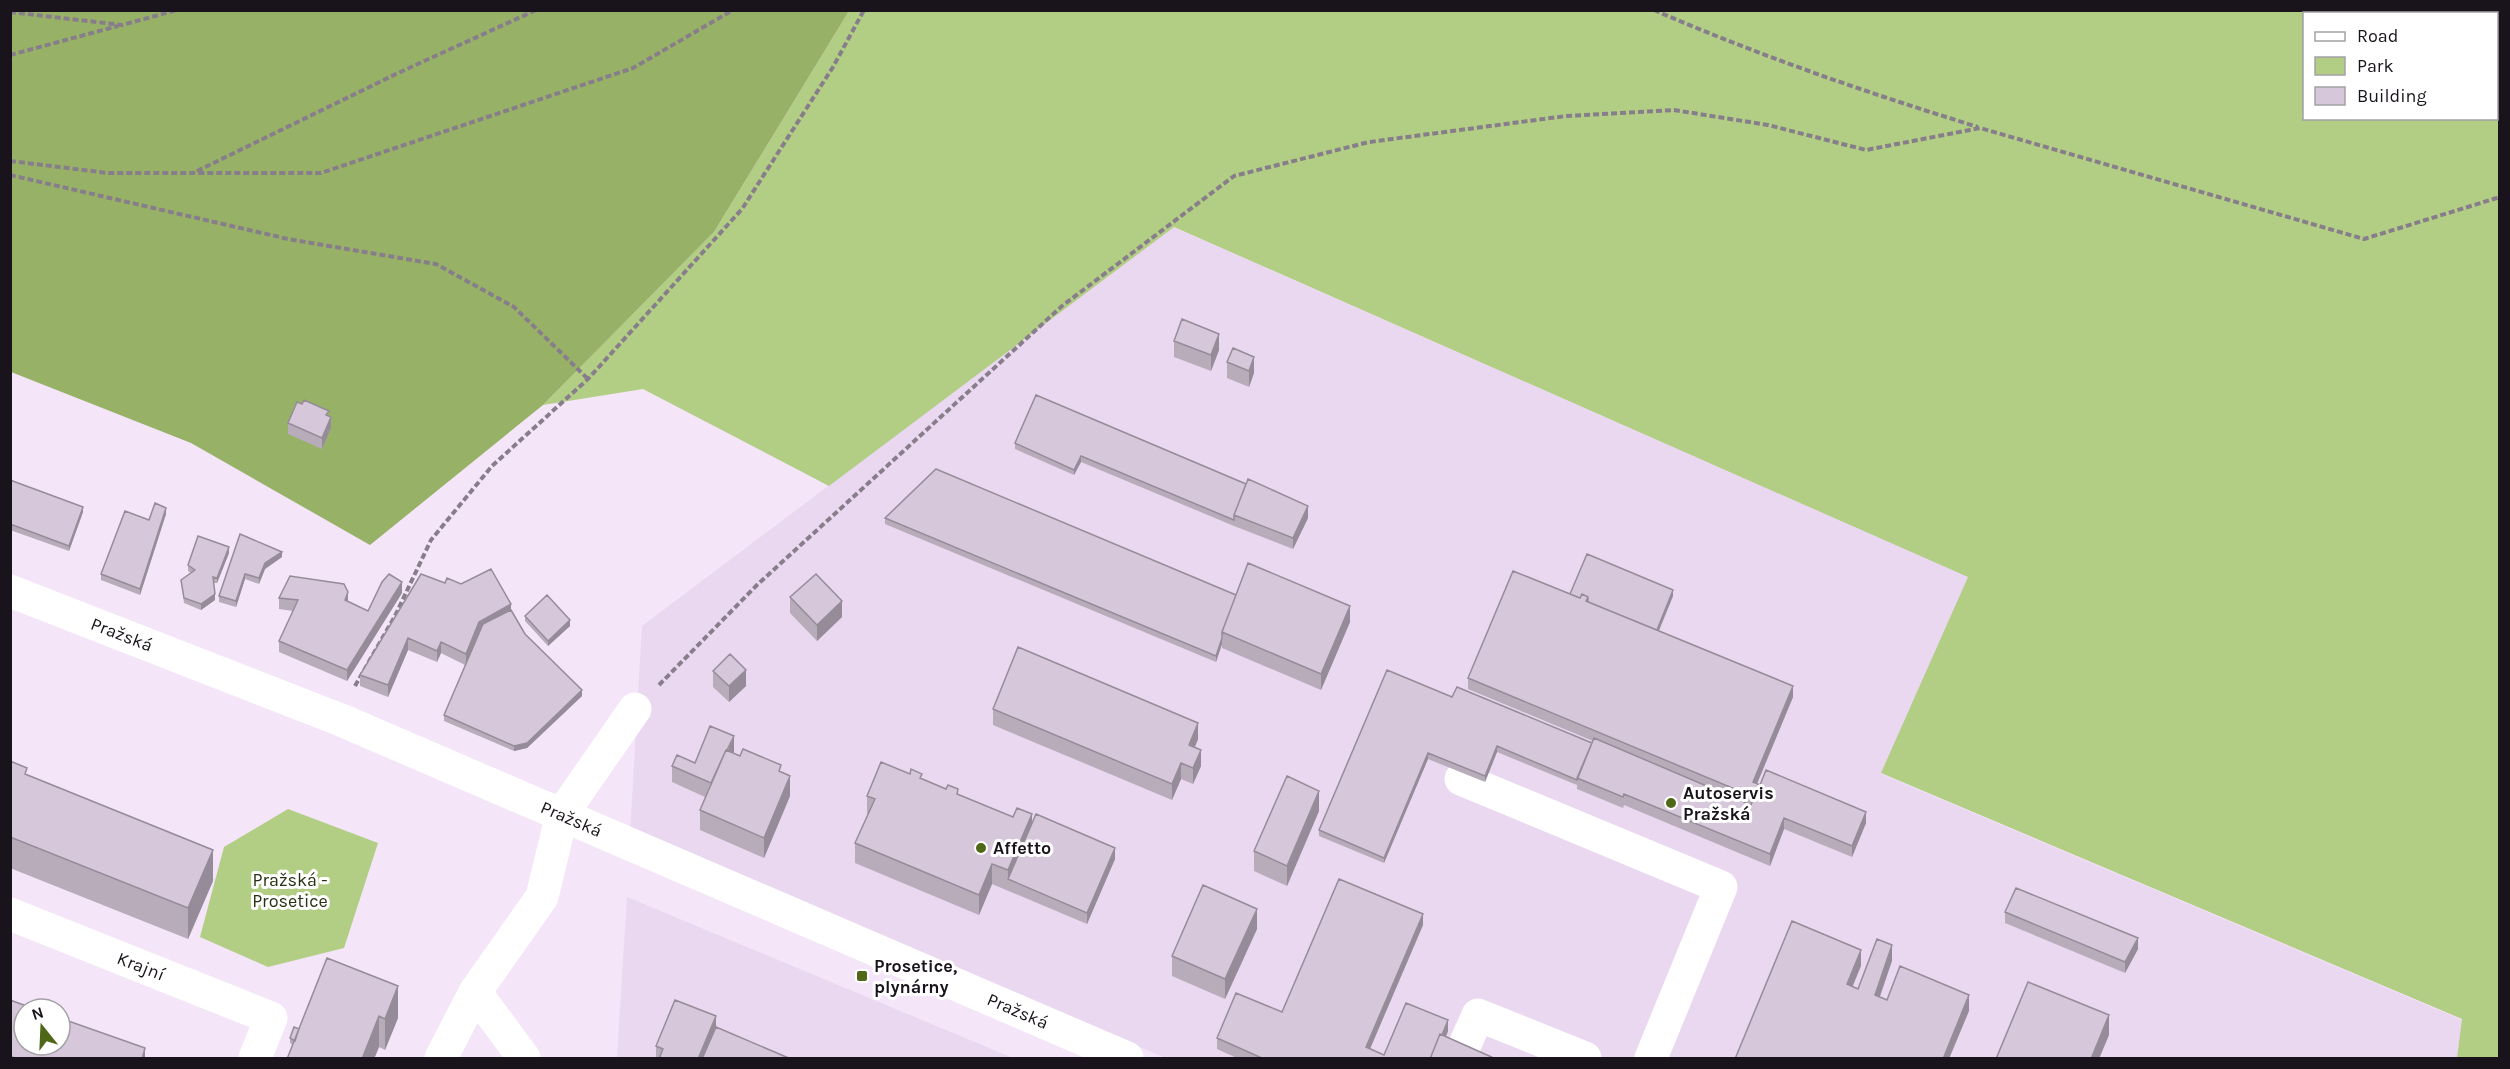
<svg xmlns="http://www.w3.org/2000/svg" width="2510" height="1069" font-family="Karla,sans-serif">
<style>
.built{fill:#ead7f0}
.green{fill:#b2cd84;fill-rule:evenodd}
.forest{fill:#97b267}
.lines{fill:none;stroke-linecap:round;stroke-linejoin:round}
.path{stroke:#887e8b;stroke-width:4;stroke-dasharray:6 3;stroke-linecap:butt}
.minor{stroke:#fff;stroke-width:33}
.wall{fill:#b8acbb}
.shaded-wall{fill:#968c99}
.building{fill:#d6c8da;stroke:#968c99;stroke-width:1.5}
.poi-dot{fill:#4f6717;stroke:#fff;stroke-width:2}
.labels{text-anchor:middle;stroke-width:6;stroke-linejoin:round;paint-order:stroke}
.street-label{font-size:18px;fill:#19141b;stroke:#fff}
.poi-label{font-size:18px;font-weight:bold;fill:#19141b;stroke:#fff;text-anchor:start}
.park-label{font-size:18px;fill:#283212;stroke:#fff}
</style>
<rect width="100%" height="100%" fill="#f4e5f8"/>
<path class="built" d="M1173,227L1968,577L1881,774L2462,1020L2457,1058H1166L630,835L642,626Z
M627,897L1013,1058H617Z"/>
<path class="green" d="M849,11H2499V1058H2457L2462,1019L1881,773L1968,577L1174,227L829,486L643,389L543,405L714,232ZM2304,14H2496V118H2304Z
M288,809L378,843L344,948L268,967L200,937L224,847Z"/>
<path class="forest" d="M10,11H849L714,232L543,405L370,545L191,443L11,372Z"/>
<g class="lines">
<path class="path" d="M1654,10C1760,56 1868,93 1978,127
M10,12L122,25L177,10
M10,55L118,26
M10,161L108,173H321L633,68L733,10
M197,171L396,74L536,10
M10,175L288,239L436,264L514,307L588,379
M659,685L757,585L1062,306L1234,176L1369,142L1566,116L1674,110L1768,125L1866,150L1980,128L2364,239L2500,197
M355,686L395,616L431,540L492,466L588,379L742,209L833,67L864,10"/>
<g class="minor">
<path id="s1" d="M10,591L341,720L1127,1058"/>
<path d="M1461,779L1721,887L1651,1058"/>
<path id="s2" d="M10,914L271,1018L255,1058"/>
<path d="M441,1058L475,992"/>
<path d="M524,1058L475,992L542,897L562,814L635,709"/>
<path d="M1459,1058L1478,1015L1585,1058"/>
</g>
</g>
<path class="wall" d="M1174,341L1219,350L1211,371L1174,357Z
M1227,362L1254,373L1249,387L1227,378Z
M1036,395L1308,518L1293,549L1234,526L1081,462L1074,475L1015,449V443Z
M329,416L331,428L322,449L288,434V423Z
M10,480L83,512L69,551L10,530Z
M166,514L140,595L101,580V574L149,520Z
M885,518L1236,595L1350,622L1321,690L1222,648V644L1216,662L885,524Z
M240,534L282,557L265,569L259,584L245,579L236,607L219,602V596Z
M229,553L217,583H213L215,600L201,610L184,603L181,580L191,573L188,571V565Z
M445,583L461,584L511,610L525,634L582,696L527,748L514,751L444,721V715L465,665L441,653L437,662L408,650L388,697L360,686V675Z
M402,593L347,681L279,652V641L293,611L279,609V598L348,602L368,611Z
M1570,594L1673,596L1659,631L1793,697L1757,784L1866,823L1852,857L1784,829L1770,866L1624,805L1623,808L1577,789V785L1497,752L1485,782L1428,759L1384,863L1319,836V830L1452,697L1592,743L1593,741L1468,689V678Z
M790,597L842,617L817,641L790,613Z
M525,616L570,626L548,646L525,621Z
M713,671L746,686L729,702L713,687Z
M993,709L1198,739L1195,747L1201,766L1193,784L1181,779L1172,800L993,725Z
M733,753L781,772L790,796L764,858L700,830V810L705,797L672,782V766L695,763Z
M10,761L27,775L213,881L188,939L10,868Z
M922,779L1013,817L1032,823L1115,859L1087,924L992,884L979,915L855,863V843L867,816V796Z
M1319,811L1287,886L1254,871V851Z
M2005,912L2138,949L2125,973L2005,923Z
M1423,925L1370,1049L1384,1055L1448,1031L1446,1037L1496,1059H1239L1217,1049V1038L1282,1012Z
M1257,929L1225,999L1172,976V956Z
M327,958L398,1018L385,1050L379,1047L374,1059L293,1045L290,1043V1038L299,1029Z
M716,1027L791,1059H656V1046Z"/>
<path class="shaded-wall" d="M1219,334V350L1211,371V355Z
M1254,357V373L1249,387V371Z
M331,417V428L322,449V438Z
M1081,456V462L1074,475V470Z
M1308,506V518L1293,549V538Z
M83,507V512L69,551V546Z
M166,508V514L140,595V589Z
M229,547V553L217,583V578Z
M282,552V557L265,569L259,584V578L265,563Z
M245,574V579L236,607V601Z
M402,582V593L347,681V670Z
M1673,590V596L1656,637V631Z
M348,592V603L345,600Z
M215,594V600L201,610V604Z
M842,601V617L817,641V625Z
M511,604V615L466,665V654L479,622Z
M1350,606V622L1321,690V674Z
M570,620V626L548,646V641Z
M408,638V650L388,697V685Z
M1222,638V644L1216,662V656Z
M441,642V653L437,662V651Z
M746,670V686L729,702V686Z
M1793,686V697L1753,793V782Z
M582,690V696L527,748L514,751V746Z
M1198,723V739L1189,761V745Z
M734,736V752L713,800V784Z
M1497,746V752L1485,782V776Z
M1201,750V766L1193,784V768Z
M1428,753V759L1384,863V858Z
M1181,763V779L1172,800V784Z
M790,776V796L764,858V838Z
M1319,791V811L1287,886V866Z
M1866,812V823L1852,857V846Z
M1032,814V834L1008,879V870Z
M1784,818V829L1770,866V854Z
M1115,848V859L1087,924V913Z
M213,850V881L188,939V908Z
M992,864V884L979,915V895Z
M1257,909V929L1225,999V979Z
M1423,914V925L1366,1058V1047Z
M2138,938V949L2125,973V962Z
M1892,945V961L1875,1011V995Z
M1861,950V966L1847,1000V984Z
M398,986V1018L385,1050V1019Z
M1969,995V1011L1949,1059H1943Z
M2109,1015V1035L2099,1059H2091Z
M379,1016V1047L374,1059H362Z
M716,1016V1032L705,1059H698Z
M1448,1020V1031L1436,1059H1432Z
M145,1048V1059H142Z"/>
<path class="building" d="M1182,319L1219,334L1211,355L1174,341Z
M1233,348L1254,357L1249,371L1227,362Z
M1036,395L1246,484L1234,515V520L1081,456L1074,470L1015,443Z
M304,400L329,411L326,415L331,417L322,438L288,423L297,402L302,404Z
M936,469L1236,595L1222,632V638L1216,656L885,518Z
M1248,479L1308,506L1293,538L1234,515Z
M10,480L83,507L69,546L10,524Z
M155,503L166,508L140,589L101,574L125,511L149,520Z
M240,534L282,552L265,563L259,578L245,574L236,601L219,596Z
M198,536L229,547L217,578L213,577L215,594L201,604L184,598L181,580L195,570L188,565Z
M1587,554L1673,590L1657,630L1588,602V597L1582,594L1580,598L1570,594Z
M1248,563L1350,606L1321,674L1222,632Z
M491,569L511,604L479,622L466,654L441,642L437,651L408,638L388,685L360,675L421,574L445,583L447,578L461,584Z
M1513,571L1580,598L1582,594L1588,597L1586,601L1793,686L1753,782L1760,785L1766,770L1866,812L1852,846L1784,818L1770,854L1624,794L1623,797L1577,778L1594,738L1751,805L1754,797L1468,678Z
M389,574L402,582L347,670L279,641L298,600L279,598L290,576L344,584L348,592L345,600L368,611L382,582Z
M816,574L842,601L817,625L790,597Z
M547,595L570,620L548,641L525,616Z
M511,610L525,634L582,690L527,743L514,746L444,715L483,624Z
M1018,647L1198,723L1189,745L1201,750L1193,768L1181,763L1172,784L993,709Z
M730,654L746,670L729,686L713,671Z
M1387,670L1452,697L1457,687L1592,743L1577,780L1497,746L1485,776L1428,753L1384,858L1319,830Z
M710,726L734,736L727,750H726L711,783L672,766L677,755L695,763Z
M743,749L781,765L779,771L790,776L764,838L700,810L726,750L740,756Z
M10,761L27,768L25,774L213,850L188,908L10,837Z
M881,762L910,774L911,769L922,774L920,778L946,789L948,785L958,789L957,794L1013,817L1017,808L1032,814L1008,870L992,864L979,895L855,843L875,799L867,796Z
M1287,776L1319,791L1287,866L1254,851Z
M1036,814L1115,848L1087,913L1008,879Z
M1339,879L1423,914L1366,1047L1384,1055L1406,1003L1448,1020L1442,1035L1440,1034L1430,1059H1264L1217,1038L1236,993L1282,1012Z
M1203,885L1257,909L1225,979L1172,956Z
M2016,888L2138,938L2125,962L2005,912Z
M1792,921L1861,950L1847,984L1858,989L1877,939L1892,945L1875,995L1887,1000L1900,966L1969,995L1943,1059H1735Z
M327,958L398,986L385,1019L379,1016L362,1059H287Z
M2028,982L2109,1015L2091,1059H1996Z
M10,1000L35,1009H24V1045H60V1018L145,1048L142,1059H17L10,1056Z
M675,1000L716,1016L698,1059H659L663,1049L656,1046Z
M294,1027L299,1029L295,1041L290,1038Z
M716,1027L791,1059H702Z
M1440,1034L1496,1059H1430Z"/>
<g class="poi-dot">
<circle cx="1671" cy="803" r="6"/>
<circle cx="981" cy="848" r="6"/>
<rect x="856" y="970" width="12" height="12" rx="3"/>
</g>
<g class="labels">
<g class="street-label">
<text dy="6" stroke="none"><textPath href="#s1" startOffset="120">Pražská</textPath></text>
<text dy="6" stroke="none"><textPath href="#s1" startOffset="606">Pražská</textPath></text>
<text dy="6" stroke="none"><textPath href="#s2" startOffset="141">Krajní</textPath></text>
<text dy="6" stroke="none"><textPath href="#s1" startOffset="1092">Pražská</textPath></text>
</g>
<g class="poi-label">
<text x="1683" y="799">Autoservis<tspan x="1683" dy="21">Pražská</tspan></text>
<text x="993" y="854">Affetto</text>
<text x="874" y="972">Prosetice,<tspan x="874" dy="21">plynárny</tspan></text>
</g>
<g class="park-label">
<text x="290" y="886">Pražská -<tspan x="290" dy="21">Prosetice</tspan></text>
</g>
</g>
<rect width="2510" height="1069" fill="none" stroke="#19141b" stroke-width="24"/>
<rect x="2303" y="12" width="195" height="108" fill="#ffffff" stroke="#a3a1a4" stroke-width="1.5"/>
<rect x="2315" y="32" width="30" height="9" fill="#ffffff" stroke="#a3a1a4" stroke-width="1.5"/>
<text x="2357" y="42" font-size="18" fill="#19141b">Road</text>
<rect x="2315" y="57" width="30" height="18" fill="#b2cd84" stroke="#a3a1a4" stroke-width="1.5"/>
<text x="2357" y="72" font-size="18" fill="#19141b">Park</text>
<rect x="2315" y="87" width="30" height="18" fill="#d6c8da" stroke="#a3a1a4" stroke-width="1.5"/>
<text x="2357" y="102" font-size="18" fill="#19141b">Building</text>
<g transform="translate(42 1027) rotate(342)"><circle r="28" fill="#ffffff" stroke="#a3a1a4" stroke-width="1.5"/>
<path d="M0-4.5L10 22L0 15L-10 22Z" fill="#4f6717"/>
<text y="-9" font-size="16" font-weight="bold" text-anchor="middle" fill="#19141b">N</text>
</g>
</svg>
